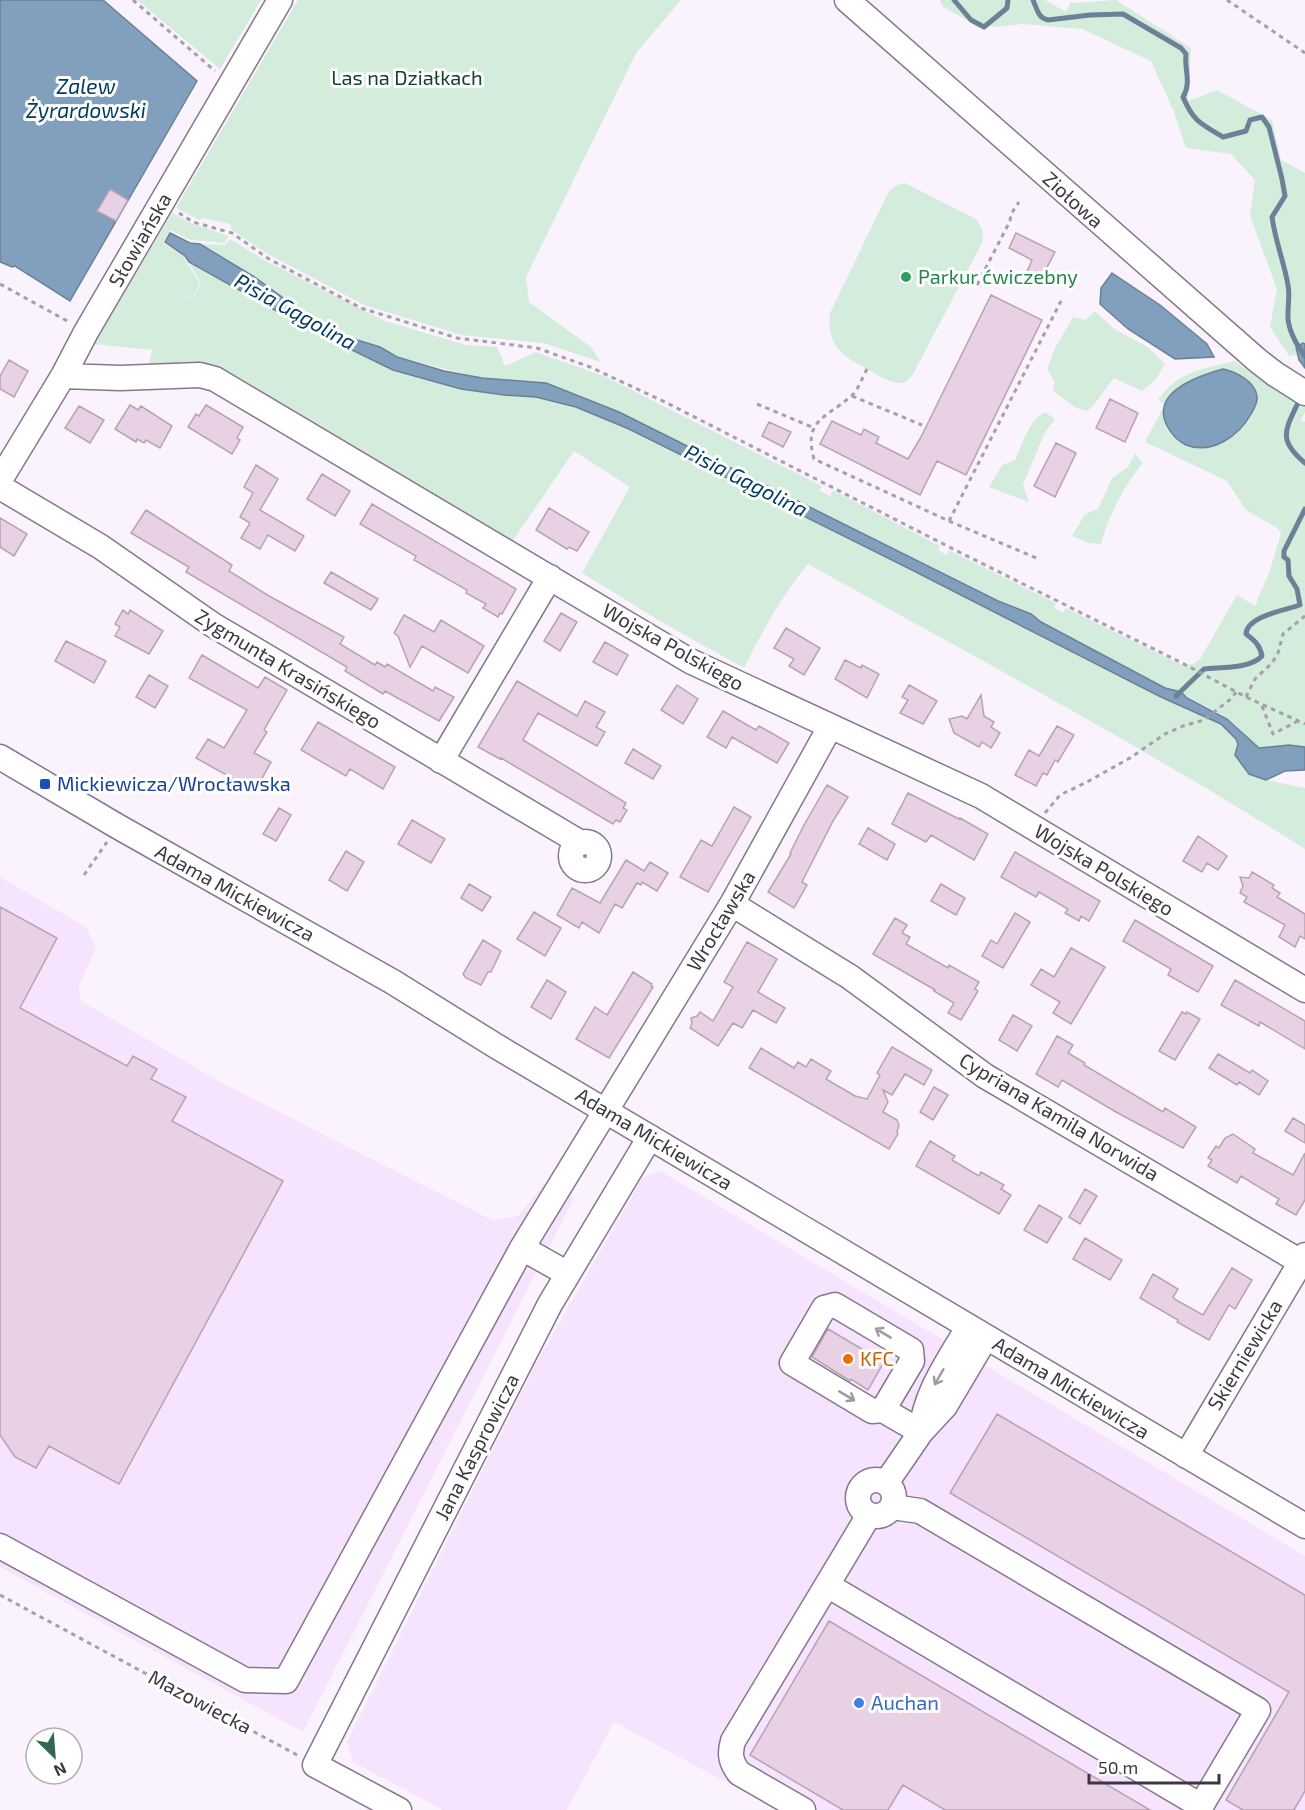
<svg xmlns="http://www.w3.org/2000/svg" width="1305" height="1810" font-family="'Exo 2',sans-serif">
<style>
.built{fill:#f6e4fe}
.green{fill:#d4ecdb}
.water{fill:#80a0bd;stroke:#6c8098;stroke-width:1.5}
.lines{fill:none;stroke-linecap:round;stroke-linejoin:round}
.stream{stroke:#6c8098;stroke-width:5}
.building{fill:#e8d0e5;stroke:#b8a1b5;stroke-width:1.5}
.minor-casing{stroke:#86778d;stroke-width:27}
.path{stroke:#a69fa9;stroke-width:3;stroke-dasharray:4.5 4.5;stroke-linecap:butt}
.minor{stroke:#fff;stroke-width:24}
.oneway{stroke:#9e9ba0}
.leisure-dot{fill:#2e9e5b;stroke:#fff;stroke-width:2}
.transit-dot{fill:#1a4fb4;stroke:#fff;stroke-width:2}
.food-dot{fill:#e8710a;stroke:#fff;stroke-width:2}
.shop-dot{fill:#3f7fe0;stroke:#fff;stroke-width:2}
.labels{text-anchor:middle;stroke-width:6;stroke-linejoin:round;paint-order:stroke}
.park-label{font-size:20px;fill:#124127;stroke:#fff}
.street-label{font-size:20px;fill:#3e3741;stroke:#fff}
.leisure-label{font-size:20px;fill:#27864d;stroke:#fff;text-anchor:start}
.transit-label{font-size:20px;fill:#164399;stroke:#fff;text-anchor:start}
.food-label{font-size:20px;fill:#c56008;stroke:#fff;text-anchor:start}
.shop-label{font-size:20px;fill:#366cbe;stroke:#fff;text-anchor:start}
.water-label{font-size:21px;font-style:italic;fill:#013c62;stroke:#fff}
</style>
<rect width="100%" height="100%" fill="#faf3fd"/>
<path class="built" d="M0,877L86,927L96,948L79,986L81,1001L224,1084L492,1220L518,1216L544,1184L574,1198L303,1732L0,1567Z
M660,1171L1305,1556V1810H778L614,1722L567,1810H443L353,1762L347,1742L535,1365L643,1177Z"/>
<path class="green" d="M137,0H261L220,69Z
M298,0H681L636,53L526,277L529,302L591,347L601,362L543,343L461,335L364,305L266,253L232,230L230,224L203,218L199,220L176,208Z
M940,0H1045L1066,12L1071,2L1074,3L1116,0L1191,48L1188,101L1217,90L1272,120L1281,160L1305,173V354L1289,356L1270,327L1277,289L1250,216L1255,180L1231,154L1186,148L1174,112L1151,61L1082,29L1022,24L997,27L975,24L943,7Z
M905,183L976,219L982,229L983,241L912,376L904,383C890,383 881,377 869,370C842,356 827,347 830,313L889,191L897,185Z
M172,213L191,223L229,236L224,243L191,240L170,230L163,243L183,256L200,284L193,298L181,297L193,299L201,284L189,262L307,328L393,370L461,389L504,395L536,397L576,407L629,429L912,570L1161,697L1221,724L1236,739L1266,780L1305,788V849C1144,747 975,657 808,564C782,595 762,632 744,668L665,624L582,573L630,487L574,451L512,542L251,389L149,366L152,350L94,344Z
M230,239L266,261L385,321L466,345L497,347L505,366L536,352L604,376L822,486L820,491L830,496L833,490L940,546L938,550L946,555L949,550L1056,603L1054,608L1063,613L1066,608L1184,666L1195,663L1200,659L1237,595L1255,606L1270,570L1281,533L1277,528L1246,510L1227,481L1145,442L1165,404C1164,408 1163,414 1163,418C1167,444 1199,453 1220,444C1230,440 1238,431 1246,424L1174,391L1163,404L1158,400C1178,371 1202,369 1235,361L1272,388L1276,384L1305,404V412L1301,420L1305,422V747L1289,745L1259,748C1248,740 1240,728 1228,719C1215,710 1180,692 1165,688L1041,622L1031,614L998,601L619,412L397,357C372,342 342,337 317,322C277,298 240,269 200,244L225,245Z
M1095,311L1113,328L1149,348L1165,364L1156,379L1142,391L1114,378C1105,388 1097,404 1087,411L1076,408L1053,391L1055,382L1047,369L1055,348L1073,317L1085,320Z
M1045,412L1055,419L1045,432L1023,485L1029,502L989,487L1002,465L1015,460C1023,444 1028,421 1045,412Z
M1135,453L1143,463C1124,486 1108,516 1101,544L1089,543L1072,536L1085,514L1098,509L1112,478L1128,467Z"/>
<path class="water" d="M0,0H103L197,81L70,301L15,266L12,267L0,262Z
M170,233L190,243L200,244L256,278L316,322L344,336L380,347L397,357L444,371L482,378L546,383L619,412L998,601L1031,614L1041,622L1165,688L1181,692L1187,698L1227,719L1259,748L1289,745L1305,747V770L1285,771L1266,780L1249,774L1235,755L1238,744L1236,739L1221,724L1161,697L912,570L629,429L576,407L536,397L504,395L461,389L393,370L307,328L189,262L185,256L165,242Z
M1112,273L1160,305L1207,344L1214,357L1175,359L1128,329L1100,304L1101,288Z
M1303,343L1305,344V368L1299,360L1296,347Z
M1223,369C1236,372 1255,381 1257,396C1258,402 1254,409 1251,414C1239,436 1212,455 1186,445C1178,441 1171,434 1167,426C1150,392 1198,376 1223,369Z"/>
<g class="lines">
<path class="stream" d="M954,0L971,20L984,27L1007,8L1008,0
M1033,0C1037,9 1038,18 1048,20L1090,15L1123,14L1181,48L1186,54C1184,70 1192,82 1183,97C1193,121 1201,124 1223,137L1246,131L1250,120L1262,117L1269,127L1282,179L1285,196L1272,217C1275,240 1284,262 1288,285C1290,295 1288,303 1288,313C1287,328 1296,344 1305,356
M1297,405C1284,432 1279,441 1305,463
M1176,696L1204,669C1221,667 1250,669 1262,656C1260,645 1254,640 1246,634C1247,616 1286,610 1300,605L1297,589L1289,576L1288,560L1284,557V551L1305,509"/>
</g>
<path class="building" d="M110,189L128,200L116,221L97,211Z
M1016,233L1055,252L1040,281L1026,274L1032,260L1009,248Z
M991,295L1042,320L966,475L937,461L920,495L820,444L832,421L861,435L864,429L879,437L876,443L908,459L921,437Z
M9,360L28,371L14,397L0,389V376Z
M1110,399L1138,413L1125,442L1096,428Z
M130,405L138,410L141,406L172,426L160,448L146,440L144,443L137,439L136,442L115,429Z
M206,405L243,427L237,438L240,440L232,454L188,427L196,414L199,416Z
M79,406L104,420L90,443L65,428Z
M769,422L791,432L783,447L762,436Z
M1056,443L1076,453L1055,497L1034,486Z
M256,465L278,479L260,510L304,536L295,551L268,535L260,549L241,538L250,523L240,517L253,493L244,487Z
M322,474L350,491L335,516L307,499Z
M372,504L516,589L502,614L500,613L498,617L483,608L486,604L466,593L467,590L414,560L416,556L360,524Z
M549,508L589,532L577,551L569,547L567,549L536,530Z
M146,510L232,565L229,571L269,596L344,637L340,644L375,665L377,662L385,667L387,664L433,691L435,687L454,697L439,721L385,691L383,694L345,671L347,667L186,572L189,567L131,533Z
M0,518L27,534L14,556L0,547Z
M331,572L378,599L371,610L324,583Z
M123,610L128,614L130,610L163,631L149,654L115,636L120,627L115,624Z
M561,613L577,622L560,651L544,641Z
M404,615L434,632L441,620L484,646L468,673L422,646L410,667L398,636L394,633Z
M786,628L820,648L804,675L789,666L794,659L774,648Z
M66,641L106,661L94,683L55,661Z
M605,642L628,655L617,675L593,662Z
M202,655L258,688L265,677L287,690L264,730L267,732L254,753L271,762L255,791L196,758L208,739L224,748L247,710L189,678Z
M845,660L861,668L862,665L879,674L867,698L835,679Z
M149,675L168,686L155,708L136,697Z
M517,681L577,716L585,701L605,712L596,727L605,732L597,746L538,713L523,740L626,803L623,808L627,810L620,822L616,820L613,824L501,758L500,759L478,747Z
M677,685L698,699L683,724L661,710Z
M909,685L937,701L923,724L900,713L908,700L902,697Z
M981,695L984,716L994,722L991,727L1000,733L991,748L982,742L979,747L954,733L949,719L962,716L967,719Z
M723,711L756,730L759,726L789,743L777,763L732,737L726,748L707,737Z
M318,722L395,767L383,789L350,769L346,776L301,750Z
M1057,726L1074,735L1058,762L1055,760L1047,775L1043,773L1036,786L1015,775L1029,750L1039,756Z
M633,749L661,766L653,779L625,763Z
M827,785L848,797L833,821L802,882L807,885L794,908L768,892L791,854L790,853L804,825Z
M908,793L959,819L960,818L988,834L974,860L931,835L926,842L892,824Z
M734,807L751,817L708,892L680,877L701,840L712,846Z
M279,808L291,815L276,841L263,834Z
M412,820L445,839L431,863L398,844Z
M868,828L895,844L887,860L859,844Z
M1198,836L1227,856L1218,870L1207,863L1202,872L1183,861Z
M346,851L364,862L347,891L329,880Z
M1015,852L1100,901L1089,921L1081,916L1079,921L1065,913L1068,909L1039,892L1036,897L1001,877Z
M626,860L644,871L650,862L668,873L657,891L642,882L641,885L637,883L622,908L615,904L599,933L582,922L579,928L557,915L572,888L600,903Z
M1252,872L1274,885L1272,888L1280,893L1277,897L1305,914V939L1300,936L1295,947L1279,937L1285,925L1244,902L1247,897L1240,893L1243,886L1240,877L1249,878Z
M469,884L491,897L482,911L461,898Z
M941,884L965,898L956,915L931,901Z
M0,907L57,938L20,1008L127,1066L133,1056L157,1069L151,1079L186,1097L172,1121L283,1181L119,1484L49,1446L36,1468L15,1457L0,1435Z
M534,912L561,928L545,956L517,939Z
M1015,913L1030,922L1003,968L982,956L991,940L997,944Z
M895,918L907,925L902,933L910,937L906,944L948,968L949,965L979,982L975,989L978,991L961,1020L948,1013L954,1003L934,991L935,990L873,954Z
M1135,920L1213,966L1198,992L1168,975L1171,969L1123,941Z
M483,940L501,951L491,972H488L481,985L466,978L463,974Z
M747,942L777,959L758,992L785,1008L776,1023L753,1010L742,1028L733,1023L718,1046L690,1028L692,1023L691,1018L697,1016L700,1012L713,1021L733,987L724,982Z
M1071,948L1105,967L1071,1024L1053,1013L1060,1002L1031,985L1041,969L1054,977Z
M633,972L652,984L651,986L653,987L609,1058L576,1039L595,1007L607,1015Z
M547,980L566,992L551,1019L531,1007Z
M1235,980L1305,1021V1049L1260,1022L1259,1026L1221,1005Z
M1182,1012L1186,1014L1187,1012L1200,1019L1175,1060L1159,1051Z
M1013,1015L1032,1026L1017,1051L999,1040Z
M1057,1036L1073,1045L1068,1053L1085,1063L1084,1065L1163,1112L1165,1108L1196,1127L1183,1148L1116,1112L1062,1080L1058,1087L1036,1074Z
M892,1047L932,1070L924,1085L905,1074L892,1095L883,1090L888,1102L883,1112L897,1120L899,1125L897,1132L898,1134L889,1149L749,1068L761,1048L794,1068L798,1062L806,1067L811,1059L831,1071L826,1079L855,1096L867,1099L880,1075L877,1073Z
M1218,1054L1250,1073L1252,1070L1268,1081L1259,1095L1239,1082L1237,1085L1209,1068Z
M934,1087L948,1095L933,1120L920,1112Z
M1293,1118L1305,1125V1143L1285,1131Z
M1233,1134L1255,1149L1253,1153L1293,1175L1305,1153V1200L1296,1215L1276,1204L1279,1199L1241,1176L1237,1183L1208,1166L1212,1160L1208,1158L1216,1146L1219,1148L1225,1138Z
M930,1141L955,1156L952,1160L979,1176L981,1172L1004,1185L1001,1189L1011,1195L999,1214L916,1166Z
M1085,1189L1097,1196L1080,1224L1069,1217Z
M1039,1205L1062,1218L1047,1243L1024,1230Z
M1085,1238L1122,1260L1110,1280L1073,1259Z
M1232,1268L1252,1280L1235,1309L1229,1305L1209,1340L1177,1322L1178,1320L1140,1298L1153,1274L1178,1289L1173,1297L1176,1300L1203,1315Z
M828,1329L884,1362L868,1390L851,1379L850,1381L812,1357Z
M997,1414L1305,1595V1791L1294,1810H1243L1226,1800L1289,1692L950,1493Z
M829,1621L1150,1810H945L903,1785L888,1810H843L750,1755Z"/>
<g class="lines">
<defs>
<path id="minor" d="M847,0L1257,360L1275,374L1305,393
M63,376L120,378L200,375L215,379L690,661L981,796L1305,990
M0,480L63,376L86,332L280,0
M0,487L101,547L213,625L581,843
M0,757L117,826L393,982L496,1046L1305,1526
M441,761L550,577
M571 856a14 14 0 1 1 28 0a14 14 0 1 1-28 0Z
M732,904L850,977L985,1076L1301,1262
M522,1248L732,904L830,727
M883,1410L912,1361L911,1350L835,1305L824,1308L792,1363L872,1411L883,1410L921,1432
M921,1432C925,1392 949,1361 968,1327
M1186,1456L1305,1255
M858 1498a18 18 0 1 1 36 0a18 18 0 1 1-36 0Z
M886,1483L921,1432L945,1406L986,1337
M869,1515L827,1585L1201,1806L1258,1710L920,1511L892,1507
M0,1546L245,1680L286,1681L522,1248L568,1274
M399,1810L315,1765L550,1304L650,1137
M803,1810L739,1773C731,1762 729,1755 733,1741L827,1585"/>
</defs>
<use href="#minor" class="minor-casing"/>
<path class="path" d="M133,0L215,71
M1227,0L1305,53
M179,213L193,222L232,233L269,259L361,308L457,338L537,348L590,367L665,402L961,553L1182,663L1246,697L1305,724
M0,284L69,322
M977,285L1010,221L1011,214L1019,202
M867,369C862,378 858,391 850,397C826,418 803,420 814,459L949,521L1039,559
M852,396L922,425
M757,404L814,428
M949,521L1061,301
M1246,697L1255,679L1272,663L1278,653L1283,634L1305,616
M1262,706L1273,734L1298,721
M1045,813L1060,795L1087,782L1130,758L1165,734L1183,726L1204,720L1232,698L1236,692
M84,875L107,842
M0,1595L297,1755"/>
<use href="#minor" class="minor"/>
</g>
<defs><path id="oneway-shaft" d="M-6 0H5M1.5-3L5.5 0L1.5 3" fill="none" stroke-width="1.6" stroke-linecap="round" stroke-linejoin="round" transform="scale(1.5)"/></defs>
<g class="oneway">
<use href="#oneway-shaft" transform="translate(883 1333) rotate(-149)"/>
<use href="#oneway-shaft" transform="translate(939 1377) rotate(120)"/>
<use href="#oneway-shaft" transform="translate(847 1396) rotate(31)"/>
</g>
<circle class="leisure-dot" cx="906" cy="277" r="6"/>
<rect class="transit-dot" x="39" y="778" width="12" height="12" rx="3"/>
<circle class="food-dot" cx="848" cy="1359" r="6"/>
<circle class="shop-dot" cx="859" cy="1703" r="6"/>
<g class="labels">
<g class="park-label">
<text x="407" y="85">Las na Działkach</text>
</g>
<g class="street-label">
<text transform="translate(1073 200) rotate(42)" y="7">Ziołowa</text>
<text transform="translate(140 240) rotate(-60)" y="7">Słowiańska</text>
<text transform="translate(673 647) rotate(29)" y="7">Wojska Polskiego</text>
<text transform="translate(288 669) rotate(31)" y="7">Zygmunta Krasińskiego</text>
<text transform="translate(1104 870) rotate(31)" y="7">Wojska Polskiego</text>
<text transform="translate(235 893) rotate(29)" y="7">Adama Mickiewicza</text>
<text transform="translate(721 921) rotate(-59)" y="7">Wrocławska</text>
<text transform="translate(1059 1117) rotate(31)" y="7">Cypriana Kamila Norwida</text>
<text transform="translate(654 1139) rotate(31)" y="7">Adama Mickiewicza</text>
<text transform="translate(1245 1355) rotate(-59)" y="7">Skierniewicka</text>
<text transform="translate(1071 1388) rotate(31)" y="7">Adama Mickiewicza</text>
<text transform="translate(477 1447) rotate(-63)" y="7">Jana Kasprowicza</text>
<text transform="translate(200 1702) rotate(28)" y="7">Mazowiecka</text>
</g>
<g class="leisure-label">
<text x="918" y="284">Parkur ćwiczebny</text>
</g>
<g class="transit-label">
<text x="57" y="791">Mickiewicza/Wrocławska</text>
</g>
<g class="food-label">
<text x="860" y="1366">KFC</text>
</g>
<g class="shop-label">
<text x="871" y="1710">Auchan</text>
</g>
<g class="water-label">
<text x="86" y="94">Zalew<tspan x="86" dy="24">Żyrardowski</tspan></text>
<text transform="translate(295 312) rotate(29)" y="7">Pisia Gągolina</text>
<text transform="translate(746 481) rotate(27)" y="7">Pisia Gągolina</text>
</g>
</g>
<g transform="translate(54 1756) rotate(155)"><circle r="28" fill="#ffffff" stroke="#b2afb3" stroke-width="1.5"/>
<path d="M0-4.5L10 22L0 15L-10 22Z" fill="#31684f"/>
<text y="-9" font-size="16" font-weight="bold" text-anchor="middle" fill="#3e3741">N</text>
</g>
<path d="M1089 1774v9h130v-9" fill="none" stroke="#3e3741" stroke-width="3"/>
<text x="1098" y="1774" font-size="18" fill="#3e3741" stroke="#ffffff" stroke-width="4.5" paint-order="stroke">50 m</text>
</svg>
